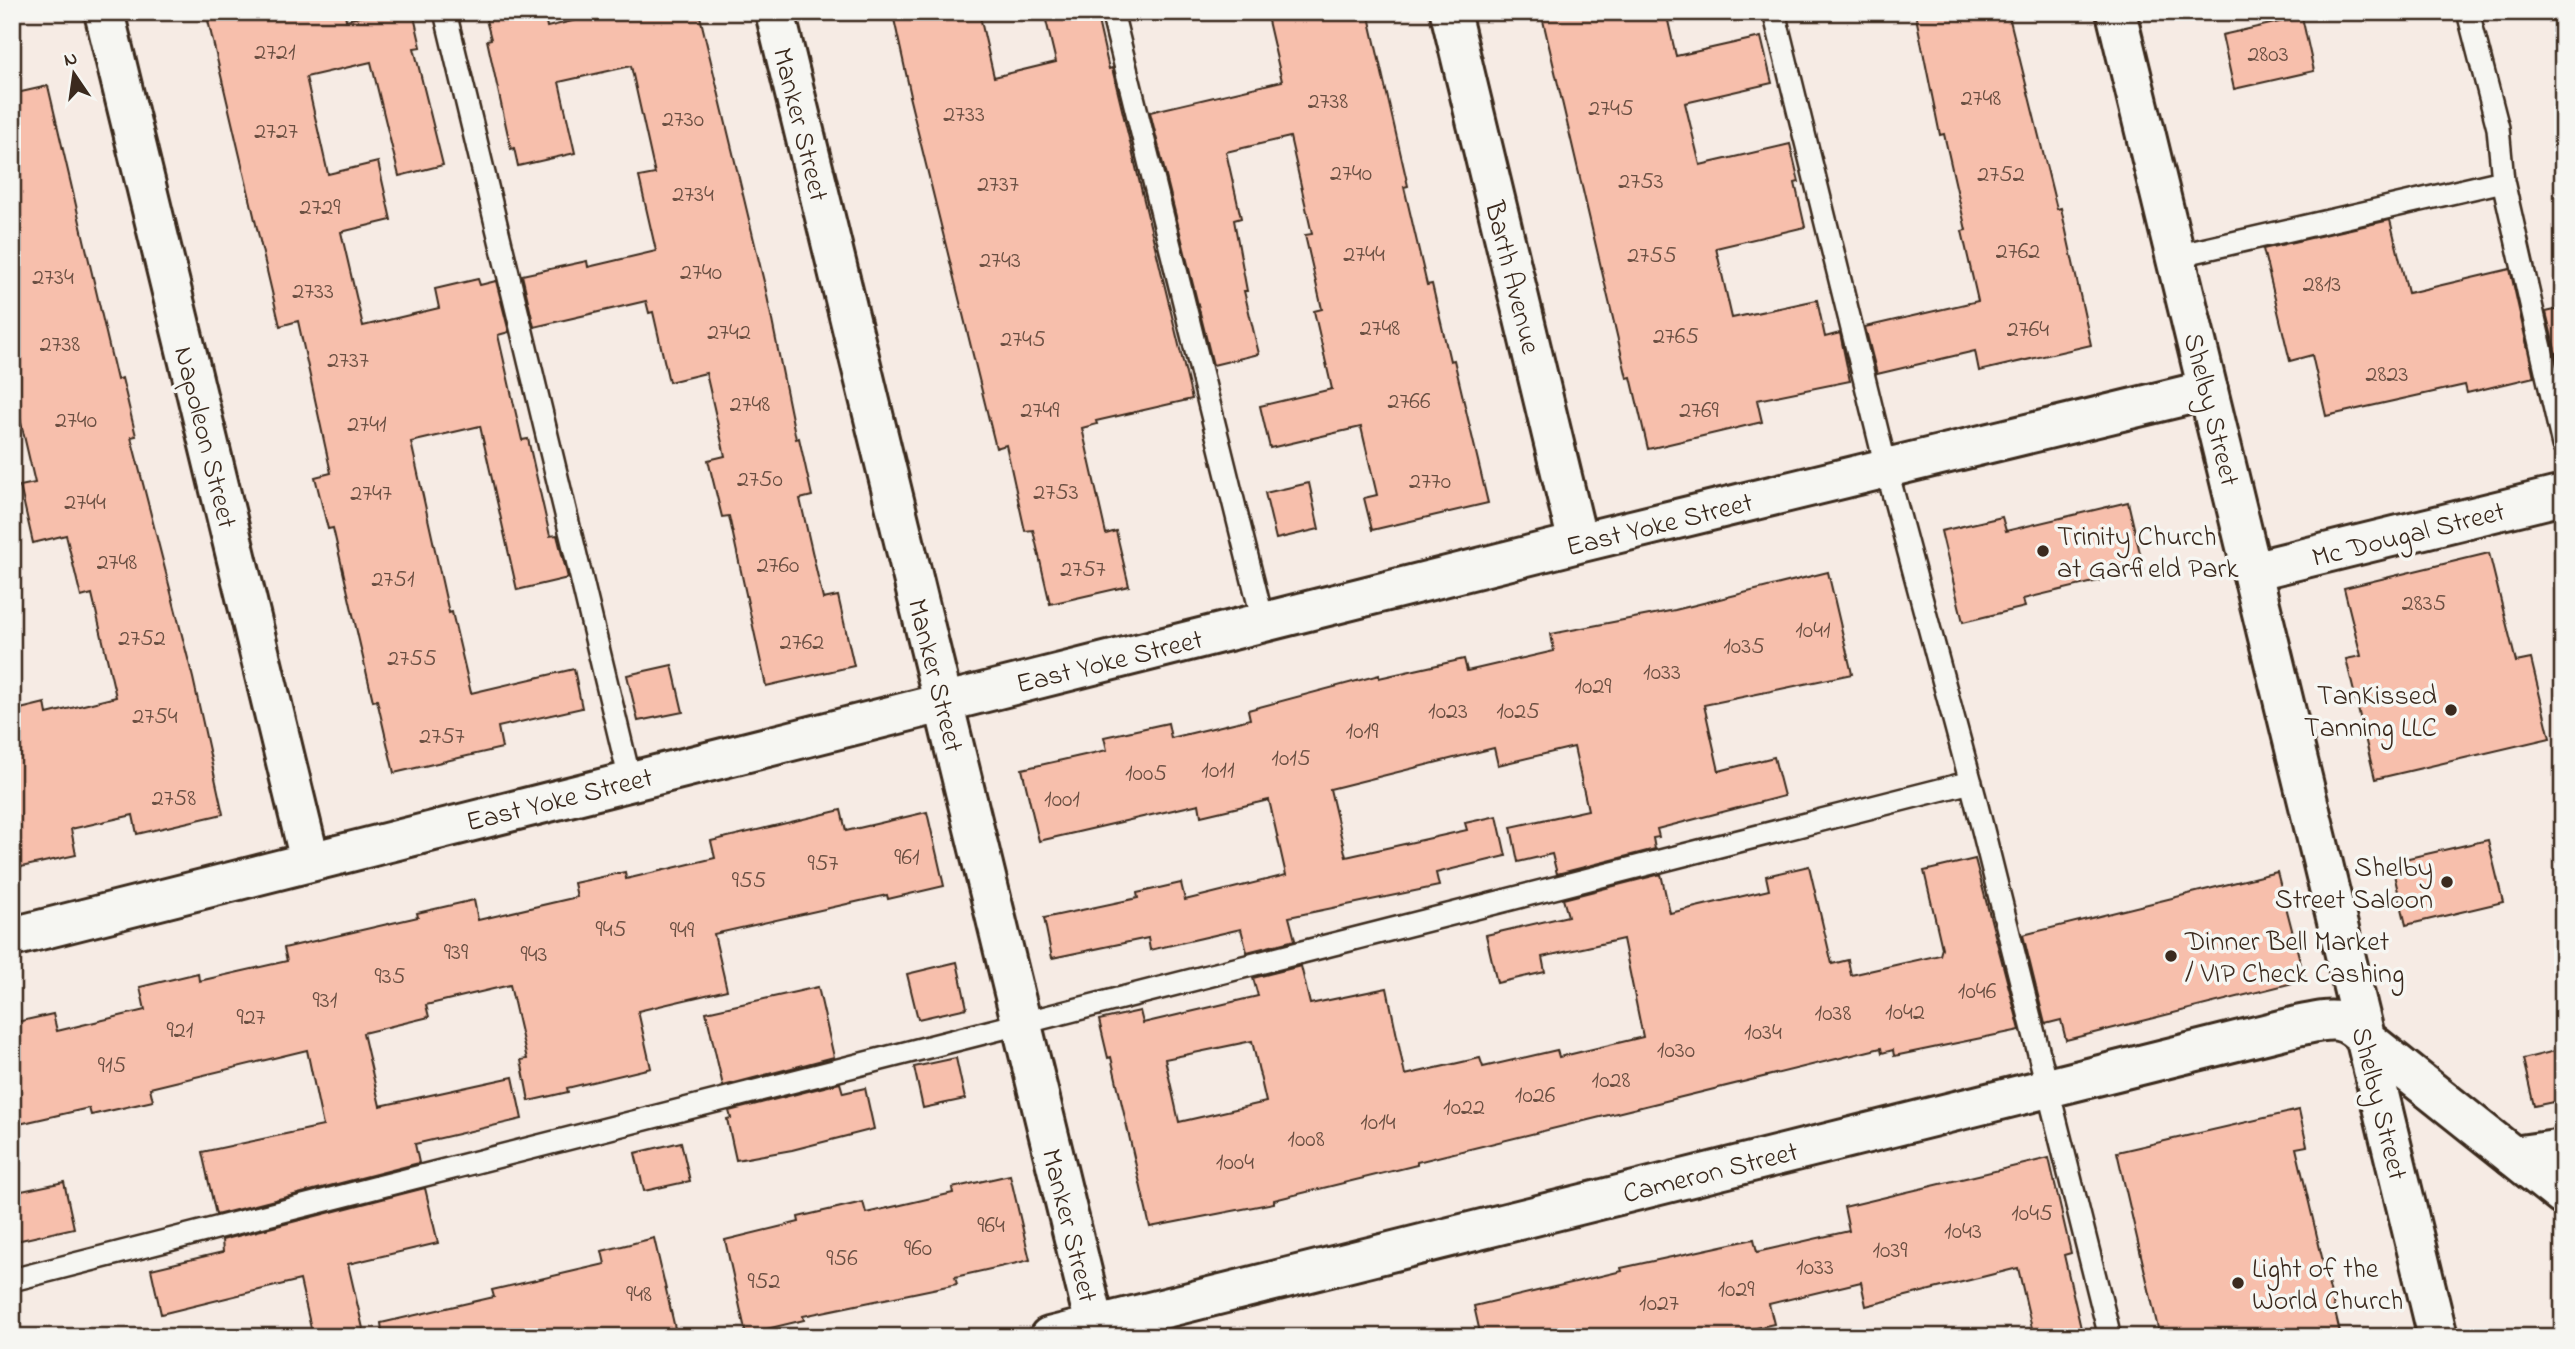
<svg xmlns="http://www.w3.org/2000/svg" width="2575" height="1349" font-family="'Indie Flower',sans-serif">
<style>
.building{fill:#f7bfac;stroke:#3b2a1e;stroke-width:2;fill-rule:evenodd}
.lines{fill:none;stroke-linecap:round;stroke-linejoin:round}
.service-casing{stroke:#3b2a1e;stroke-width:26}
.minor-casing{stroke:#3b2a1e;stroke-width:44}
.secondary-casing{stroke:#3b2a1e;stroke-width:44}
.service{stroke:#f6f6f2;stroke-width:21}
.minor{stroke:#f6f6f2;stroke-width:38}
.secondary{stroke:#f6f6f2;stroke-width:38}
.poi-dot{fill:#3b2a1e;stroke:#f6f6f2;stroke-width:2.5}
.labels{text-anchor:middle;stroke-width:7;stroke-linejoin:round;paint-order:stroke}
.number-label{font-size:24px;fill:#6a4f42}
.street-label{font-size:28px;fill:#3b2a1e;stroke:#f6f6f2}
.poi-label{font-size:28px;fill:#3b2a1e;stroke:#f6f6f2;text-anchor:start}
</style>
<rect width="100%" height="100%" fill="#f6ebe4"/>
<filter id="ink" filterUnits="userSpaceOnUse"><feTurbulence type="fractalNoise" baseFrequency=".0143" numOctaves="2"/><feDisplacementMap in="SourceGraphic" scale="14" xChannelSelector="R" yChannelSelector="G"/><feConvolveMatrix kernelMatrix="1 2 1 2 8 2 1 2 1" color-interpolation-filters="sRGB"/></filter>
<g filter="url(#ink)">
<path class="building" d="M206,12H345L346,20L381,12H413L421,47L414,48L443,165L399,176L371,62L306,77L328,174L378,162L391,220L341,232L363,326L439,308L435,289L478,279L480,285L496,281L509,332L498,335L522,440L528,439L550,536L557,535L568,578L517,590L480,426L411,442L449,613L452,612L471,693L574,669L582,708L498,727L502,748L394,773L377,700L373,701L333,528L328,529L315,477L331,473L298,321L280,326Z
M484,12H544L547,27L610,12H699L765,286L796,439L799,438L812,496L800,499L823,599L838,596L854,666L766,686L729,516L722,517L708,460L725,456L706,373L669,382L653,312L649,313L646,301L534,327L522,275L587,261L588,267L656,251L639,177L655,174L631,66L559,82L575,153L518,166L514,148L511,149L487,40L491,39Z
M925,12H979L994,77L1056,62L1044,12H1096L1109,69L1112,68L1192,399L1096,421L1097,424L1082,428L1106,534L1116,531L1129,586L1050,604L1033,530L1025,531L1006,445L996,448L909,96H911L894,19Z
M1266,12H1368L1408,186L1404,187L1427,285L1432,284L1450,361L1454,360L1488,503L1372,530L1364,498L1377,495L1361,427L1270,448L1260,406L1332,389L1314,311L1322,309L1305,235L1312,234L1290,137L1226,152L1241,218L1234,220L1247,291H1244L1259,354L1213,365L1150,112L1282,81Z
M1541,12H1666L1676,56L1761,37L1772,83L1685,103L1700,165L1790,144L1799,182L1795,183L1805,227L1716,248L1732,318L1817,300L1825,337L1840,333L1850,381L1757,400L1762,422L1648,449L1631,377L1627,378Z
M1915,12H2008L2057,209L2061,208L2091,345L1979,371L1975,351L1877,374L1865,327L1978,301L1962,231L1966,230L1944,134L1940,135Z
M2302,17L2314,71L2234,89L2222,35Z
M48,86L117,380L122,378L136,436L131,437L193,678L223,814L137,834L133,815L71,829L76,855L12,869V711L45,703L47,714L116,697L92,594L81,597L66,535L33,543L20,486L35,483L12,384V94Z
M2390,220L2408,293L2510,269L2534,377L2467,393L2465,385L2326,416L2312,355L2290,361L2263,249Z
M2563,308V370L2560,371L2546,312Z
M1309,483L1319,529L1276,539L1265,493Z
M2128,502L2144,570L2023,599L2025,607L1963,622L1941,531L2002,517L2006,531Z
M2489,553L2516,662L2531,659L2550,738L2375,779L2346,659L2361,656L2344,588Z
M1828,572L1852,674L1704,705L1719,771L1774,757L1784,796L1657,829L1659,837L1653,838L1655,849L1557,874L1552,854L1518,862L1511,827L1588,810L1574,747L1498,765L1494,748L1330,789L1346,857L1467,830L1465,823L1497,816L1506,856L1436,873L1439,886L1289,917L1295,940L1247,952L1241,929L1150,950L1148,938L1052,958L1044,918L1138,898L1137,893L1181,883L1185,900L1286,875L1269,800L1201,816L1199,804L1039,841L1022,769L1107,750L1104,737L1168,723L1171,738L1250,719L1248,710L1379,675V678L1464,659L1467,671L1554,651L1551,634L1675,610Z
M672,665L683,712L638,721L627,675Z
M841,810L846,831L927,812L944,886L888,899L887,895L714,934L727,990L638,1011L651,1068L567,1088L568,1092L529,1101L521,1060L527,1059L510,985L426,1005L429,1017L363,1033L380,1106L513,1077L522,1119L415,1144L419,1163L216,1215L202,1152L323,1126L307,1050L150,1088L153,1101L91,1115L89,1108L19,1124L12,1093V1023L53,1014L57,1031L145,1010L140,987L198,973L199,981L287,961L284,948L418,917L417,913L474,900L478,920L577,897L574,883L625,872L626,879L715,858L711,841Z
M2488,840L2503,902L2406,925L2391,862Z
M1975,859L2020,1030L1894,1056L1893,1050L1882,1053L1881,1048L1417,1162V1165L1274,1200V1203L1150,1227L1111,1057L1108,1058L1099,1020L1140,1011L1143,1023L1258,996L1253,978L1301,966L1310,1004L1387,988L1405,1075L1480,1058L1483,1067L1557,1050L1559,1057L1643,1037L1623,939L1542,957L1545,972L1497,983L1486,935L1568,916L1563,899L1661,874L1670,913L1769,890L1766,876L1809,866L1832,964L1848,960L1851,975L1940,955L1942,948L1924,871ZM1252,1041L1266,1102L1179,1122L1165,1059Z
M2277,872L2305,980L2066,1040L2061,1020L2045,1024L2023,935Z
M957,962L967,1008L918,1019L907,974Z
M818,987L834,1057L723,1086L706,1012Z
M2563,1049V1100L2534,1106L2523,1059Z
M956,1058L965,1099L923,1108L914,1067Z
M840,1083L843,1093L865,1088L874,1129L792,1150L736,1160L727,1119L731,1118L729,1111Z
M2299,1110L2307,1146L2296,1148L2341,1337H2160L2117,1152Z
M681,1142L690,1181L644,1191L635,1153Z
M2049,1158L2071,1253L2064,1255L2083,1337H2034L2018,1268L1866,1306L1861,1282L1769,1304L1774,1324L1716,1337H1481L1474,1306L1622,1271L1621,1268L1754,1239L1757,1252L1849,1231L1844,1207Z
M1010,1175L1030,1260L955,1277L957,1284L803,1316L804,1320L746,1334L725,1240L799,1222L798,1217L863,1202L866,1213L953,1193L952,1188Z
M64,1182L74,1228L12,1242V1193Z
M425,1188L438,1243L348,1264L365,1337H313L300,1280L161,1314L151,1269L223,1252L222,1240Z
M654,1238L677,1337H383L381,1323L494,1297L492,1290L605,1264L602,1251Z"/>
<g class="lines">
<defs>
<path id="service" d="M445,12L630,780
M1112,12L1263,621
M1774,12L1886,467L1975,798L2110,1337
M2468,12L2498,128L2503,181L2563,445
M2176,256L2503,181
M12,1280L1971,782"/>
<path id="minor" d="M104,12L310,861
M775,12L1098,1337
M1450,12L1578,543
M2252,571L2563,495
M12,937L1578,543L2208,390
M2513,1156L2563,1149
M1049,1337L2297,1026C2327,1020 2343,1013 2366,1039"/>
<path id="secondary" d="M2116,12L2438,1337
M2366,1039L2563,1196"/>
</defs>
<use href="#service" class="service-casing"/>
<use href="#minor" class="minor-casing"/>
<use href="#secondary" class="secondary-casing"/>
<use href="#service" class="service"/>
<use href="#minor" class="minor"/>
<use href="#secondary" class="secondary"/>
</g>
</g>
<g class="poi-dot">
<circle cx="2043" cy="551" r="7"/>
<circle cx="2451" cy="710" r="7"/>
<circle cx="2447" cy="882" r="7"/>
<circle cx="2171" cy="956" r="7"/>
<circle cx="2238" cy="1283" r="7"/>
</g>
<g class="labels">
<g class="number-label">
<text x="275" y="59">2721</text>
<text x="2268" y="61">2803</text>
<text x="1981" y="105">2748</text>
<text x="1328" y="108">2738</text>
<text x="1611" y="115">2745</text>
<text x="964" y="121">2733</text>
<text x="683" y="126">2730</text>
<text x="276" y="138">2727</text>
<text x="1351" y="180">2740</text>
<text x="2001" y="181">2752</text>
<text x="1641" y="188">2753</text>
<text x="998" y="191">2737</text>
<text x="693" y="201">2734</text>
<text x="320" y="214">2729</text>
<text x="2018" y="258">2762</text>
<text x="1364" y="261">2744</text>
<text x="1652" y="262">2755</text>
<text x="1000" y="267">2743</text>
<text x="701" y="279">2740</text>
<text x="53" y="284">2734</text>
<text x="2322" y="291">2813</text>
<text x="313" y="298">2733</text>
<text x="1380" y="335">2748</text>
<text x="2028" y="336">2764</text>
<text x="729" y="339">2742</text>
<text x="1676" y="343">2765</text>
<text x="1023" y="346">2745</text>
<text x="60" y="351">2738</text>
<text x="348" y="367">2737</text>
<text x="2387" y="381">2823</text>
<text x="1409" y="408">2766</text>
<text x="750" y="411">2748</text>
<text x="1040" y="417">2749</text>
<text x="1699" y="417">2769</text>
<text x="76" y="427">2740</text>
<text x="367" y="431">2741</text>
<text x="760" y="486">2750</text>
<text x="1430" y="488">2770</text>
<text x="1056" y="499">2753</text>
<text x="371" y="500">2747</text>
<text x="85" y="509">2744</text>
<text x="117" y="569">2748</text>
<text x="778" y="572">2760</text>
<text x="1083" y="576">2757</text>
<text x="393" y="586">2751</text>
<text x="2424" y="610">2835</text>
<text x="1813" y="637">1041</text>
<text x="142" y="645">2752</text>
<text x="802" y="649">2762</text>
<text x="1744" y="653">1035</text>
<text x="412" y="665">2755</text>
<text x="1662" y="679">1033</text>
<text x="1593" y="693">1029</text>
<text x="1448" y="718">1023</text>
<text x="1518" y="718">1025</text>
<text x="155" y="723">2754</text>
<text x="1362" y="738">1019</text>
<text x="442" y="743">2757</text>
<text x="1291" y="765">1015</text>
<text x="1218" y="777">1011</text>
<text x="1146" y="780">1005</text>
<text x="174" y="805">2758</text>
<text x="1062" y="806">1001</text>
<text x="907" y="864">961</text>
<text x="823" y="870">957</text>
<text x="749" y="887">955</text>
<text x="611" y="936">945</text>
<text x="682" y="937">949</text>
<text x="456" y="959">939</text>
<text x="534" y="961">943</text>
<text x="390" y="983">935</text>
<text x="1977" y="998">1046</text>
<text x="325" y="1007">931</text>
<text x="1905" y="1019">1042</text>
<text x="1833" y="1020">1038</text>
<text x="251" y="1024">927</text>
<text x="180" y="1037">921</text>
<text x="1763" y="1039">1034</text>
<text x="1676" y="1057">1030</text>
<text x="112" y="1072">915</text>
<text x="1611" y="1087">1028</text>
<text x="1535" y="1102">1026</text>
<text x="1464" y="1114">1022</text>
<text x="1378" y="1129">1014</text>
<text x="1306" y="1146">1008</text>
<text x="1235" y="1169">1004</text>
<text x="2032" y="1220">1045</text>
<text x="991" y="1232">964</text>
<text x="1963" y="1238">1043</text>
<text x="918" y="1255">960</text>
<text x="1890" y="1257">1039</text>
<text x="842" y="1265">956</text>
<text x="1815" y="1274">1033</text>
<text x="764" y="1288">952</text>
<text x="1736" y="1296">1029</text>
<text x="639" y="1301">948</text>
<text x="1659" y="1310">1027</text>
</g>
<g class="street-label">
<text transform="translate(802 124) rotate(76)" y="10">Manker Street</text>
<text transform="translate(1514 277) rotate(76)" y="10">Barth Avenue</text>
<text transform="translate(2213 409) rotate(76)" y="10">Shelby Street</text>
<text transform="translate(207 437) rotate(76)" y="10">Napoleon Street</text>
<text transform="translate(1659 523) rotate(-14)" y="10">East Yoke Street</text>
<text transform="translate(2408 533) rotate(-14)" y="10">Mc Dougal Street</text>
<text transform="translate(1109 660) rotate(-14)" y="10">East Yoke Street</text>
<text transform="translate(937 675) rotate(76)" y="10">Manker Street</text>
<text transform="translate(559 798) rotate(-14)" y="10">East Yoke Street</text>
<text transform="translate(2381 1103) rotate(76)" y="10">Shelby Street</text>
<text transform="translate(1710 1171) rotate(-14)" y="10">Cameron Street</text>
<text transform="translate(1071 1225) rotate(76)" y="10">Manker Street</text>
</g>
<g class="poi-label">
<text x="2057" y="545">Trinity Church<tspan x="2057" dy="32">at Garfield Park</tspan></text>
<text x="2437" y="704" text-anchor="end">TanKissed<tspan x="2437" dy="32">Tanning LLC</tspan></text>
<text x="2433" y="876" text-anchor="end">Shelby<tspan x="2433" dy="32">Street Saloon</tspan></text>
<text x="2185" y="950">Dinner Bell Market<tspan x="2185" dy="32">/ VIP Check Cashing</tspan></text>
<text x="2252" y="1277">Light of the<tspan x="2252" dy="32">World Church</tspan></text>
</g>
</g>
<rect width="2575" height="1349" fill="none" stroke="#f6f6f2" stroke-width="42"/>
<rect x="21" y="21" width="2533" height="1307" fill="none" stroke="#3b2a1e" stroke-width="2.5" filter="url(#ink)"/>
<g transform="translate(74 74) rotate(347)" stroke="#f6f6f2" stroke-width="5" paint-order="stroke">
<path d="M0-5L12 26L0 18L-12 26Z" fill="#3b2a1e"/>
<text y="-10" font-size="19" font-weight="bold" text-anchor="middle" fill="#3b2a1e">N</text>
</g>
</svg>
